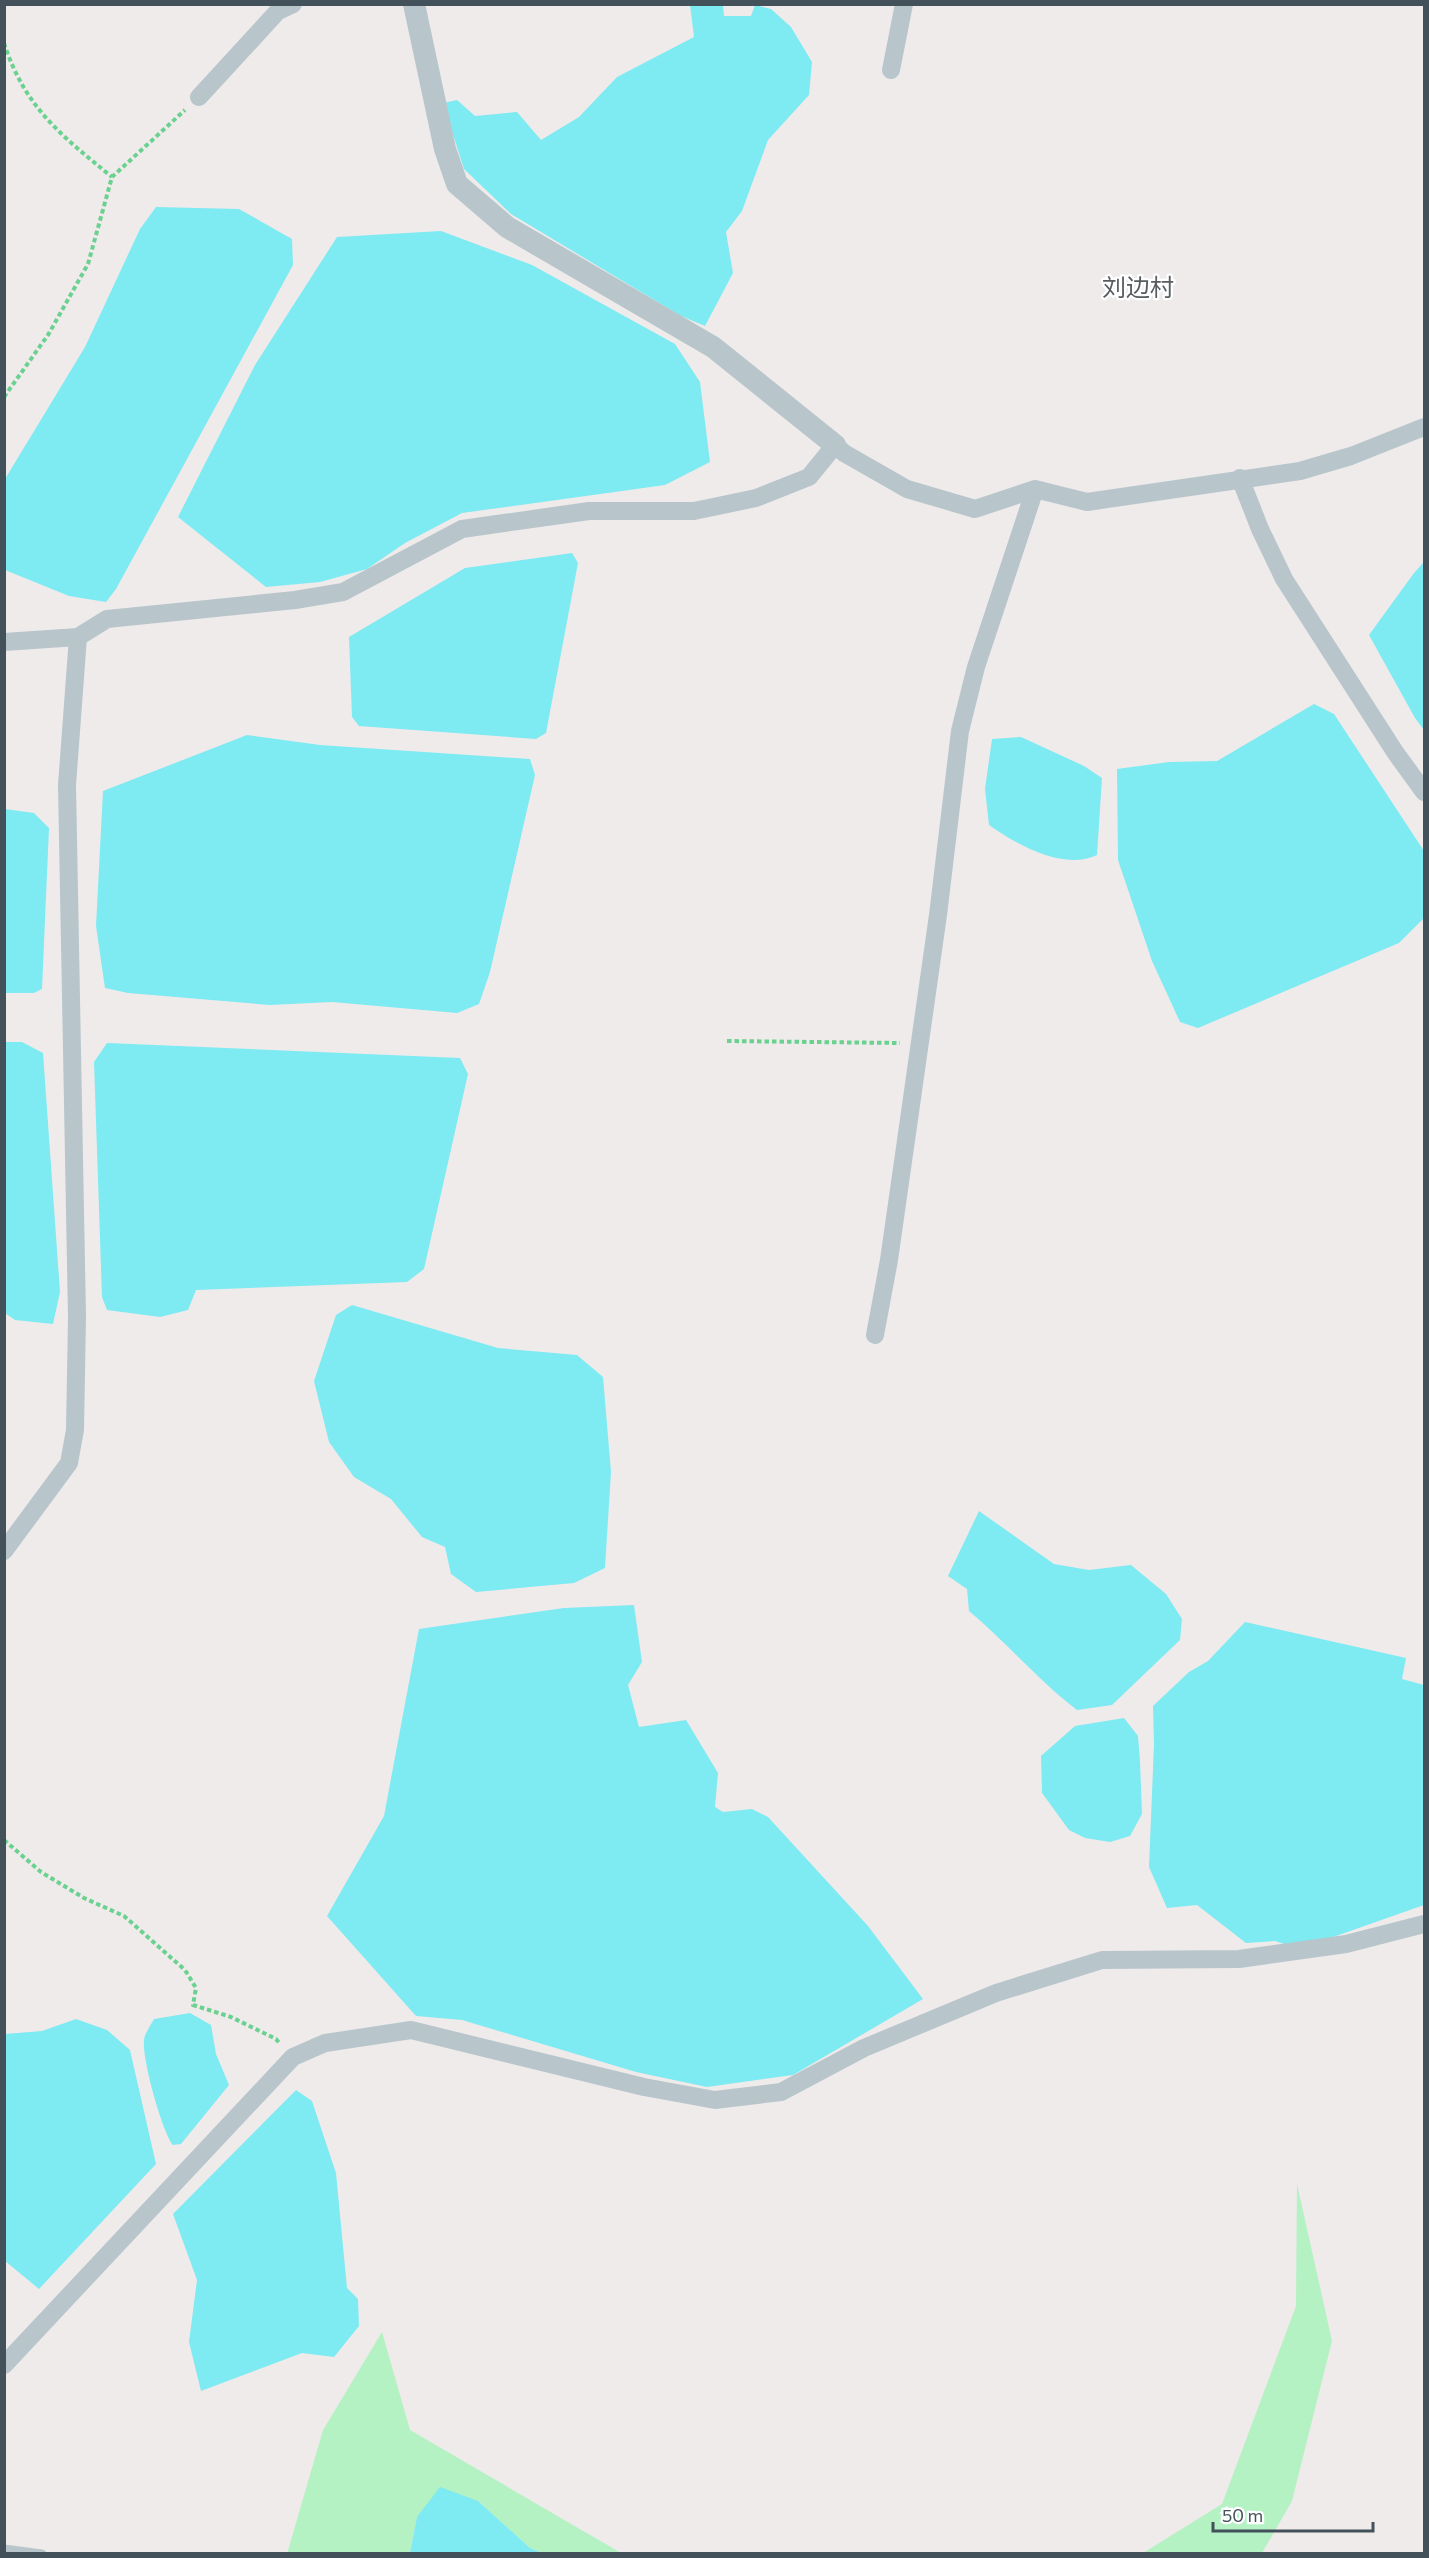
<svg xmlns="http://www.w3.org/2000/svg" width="1429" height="2558" font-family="Commissioner,'Noto Sans SC',sans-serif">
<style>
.green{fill:#b4f1c3}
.water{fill:#7eeaf2}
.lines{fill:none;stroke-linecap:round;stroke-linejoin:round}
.path{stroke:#6ad190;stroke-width:4;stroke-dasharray:4.5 3;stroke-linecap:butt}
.service{stroke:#b8c6cc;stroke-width:9}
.minor{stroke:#b8c6cc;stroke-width:18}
.tertiary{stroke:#b8c6cc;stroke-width:22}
.labels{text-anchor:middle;stroke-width:4.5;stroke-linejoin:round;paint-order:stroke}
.quarter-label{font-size:24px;fill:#585d61;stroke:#fff}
</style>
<rect width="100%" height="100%" fill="#efebeb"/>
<path class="green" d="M1297,2184L1332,2341L1292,2501L1262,2553H1143L1222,2504L1296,2306Z
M382,2332L410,2430L621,2553H542L530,2548L478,2501L417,2517L410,2553L287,2554L323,2430Z"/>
<path class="water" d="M690,5H723L724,16H751L755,5L771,9L791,27L812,62L809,95L768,140L742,211L726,232L733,273L705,326L681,316L511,214L464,169L443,103L457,100L475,116L517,112L541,140L579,117L617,77L694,37Z
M156,207L239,209L292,239L293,265L116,589L106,602L69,596L5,570V479L85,347L140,229Z
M441,231L532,265L675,344L700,382L710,462L665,485L462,513L405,543L367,569L320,582L266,587L178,517L255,365L337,237Z
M572,553L578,563L546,733L536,739L359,726L352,717L349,637L465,568Z
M1424,562V730L1415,718L1369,635L1414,573Z
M1314,704L1334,714L1424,851V918L1399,943L1198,1028L1180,1022L1152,961L1118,860L1117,769L1169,762L1217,761Z
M247,735L320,745L530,759L535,775L490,972L479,1004L457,1013L332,1002L270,1005L128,993L105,988L96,926L103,791Z
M1021,737L1084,766L1102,778L1097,855C1064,871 1017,845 989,825L985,789L992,739Z
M5,809L34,813L49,828L42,989L34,993H5Z
M4,1042H22L43,1053L60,1292L53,1324L15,1320L5,1313Z
M107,1043L460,1058L468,1074L424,1269L407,1282L196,1290L188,1310L160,1317L107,1310L102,1297L94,1062Z
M352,1305L498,1348L577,1355L603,1377L611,1472L605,1568L574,1583L476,1592L451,1574L445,1547L422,1537L391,1499L354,1477L329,1442L314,1381L336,1315Z
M979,1511L1054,1564L1089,1570L1131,1565L1166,1594L1182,1619L1180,1640L1112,1705L1077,1710C1038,1680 1007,1643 969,1611L967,1589L948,1576Z
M634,1605L642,1662L628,1685L639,1727L686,1720L718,1773L715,1807L723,1812L752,1809L768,1817L868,1926L923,1999L793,2075L707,2087L636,2072L462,2020L416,2016L327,1916L384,1816L419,1629L564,1608Z
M1245,1622L1406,1658L1402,1679L1424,1685V1905L1299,1949L1275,1941L1246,1943L1197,1905L1167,1908L1149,1867L1154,1744L1153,1706L1189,1672L1208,1661Z
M1124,1718L1138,1736L1140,1761L1142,1814L1130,1836L1110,1842L1085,1838L1069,1830L1042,1793L1041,1756L1075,1726Z
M190,2013L211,2025L216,2054L229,2085L181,2144L173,2145C162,2131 142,2059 144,2041C144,2034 151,2025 154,2019Z
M76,2019L107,2030L130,2050L156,2164L39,2289L5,2261V2034L42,2031Z
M296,2090L312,2101L336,2173L347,2288L358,2299L359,2326L334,2357L302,2353L201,2391L189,2342L197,2280L173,2214Z
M440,2487L478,2501L530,2548L542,2553H410L417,2517Z"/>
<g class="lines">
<path class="path" d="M4,43C25,108 62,136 112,177
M4,397L48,335L88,264L112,177L185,110
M727,1041L900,1043
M4,1840L41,1872L84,1898L124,1916L185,1970L196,1988L193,2005L231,2017L276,2039L280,2044"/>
<path class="service" d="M4,2549L42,2554"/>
<path class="minor" d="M891,70L904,4
M199,97L278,11L293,4
M1240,478L1260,529L1284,579L1395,752L1424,792
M4,642L78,637L107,619L295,600L343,592L462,529L589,511H694L756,498L809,477L835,445L844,453L907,489L975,509L1035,489L1087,502L1300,471L1351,456L1424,427
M875,1335L889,1260L938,915L960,731L976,667L1035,489
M4,1551L69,1463L75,1430L77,1317L67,785L78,637
M4,2365L293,2057L325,2043L411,2030L644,2087L715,2100L781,2092L864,2048L996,1993L1102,1960L1239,1959L1346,1944L1424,1924"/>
<path class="tertiary" d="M414,4L445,149L457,184L507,227L713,347L835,445"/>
</g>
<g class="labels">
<g class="quarter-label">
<text x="1138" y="296">刘边村</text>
</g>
</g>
<rect width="1429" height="2558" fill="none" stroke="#43525a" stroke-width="12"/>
<path d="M1213 2522v9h160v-9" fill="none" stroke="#43525a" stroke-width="3"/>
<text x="1222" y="2522" font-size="18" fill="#43525a" stroke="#ffffff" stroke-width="4.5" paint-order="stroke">50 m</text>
</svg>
